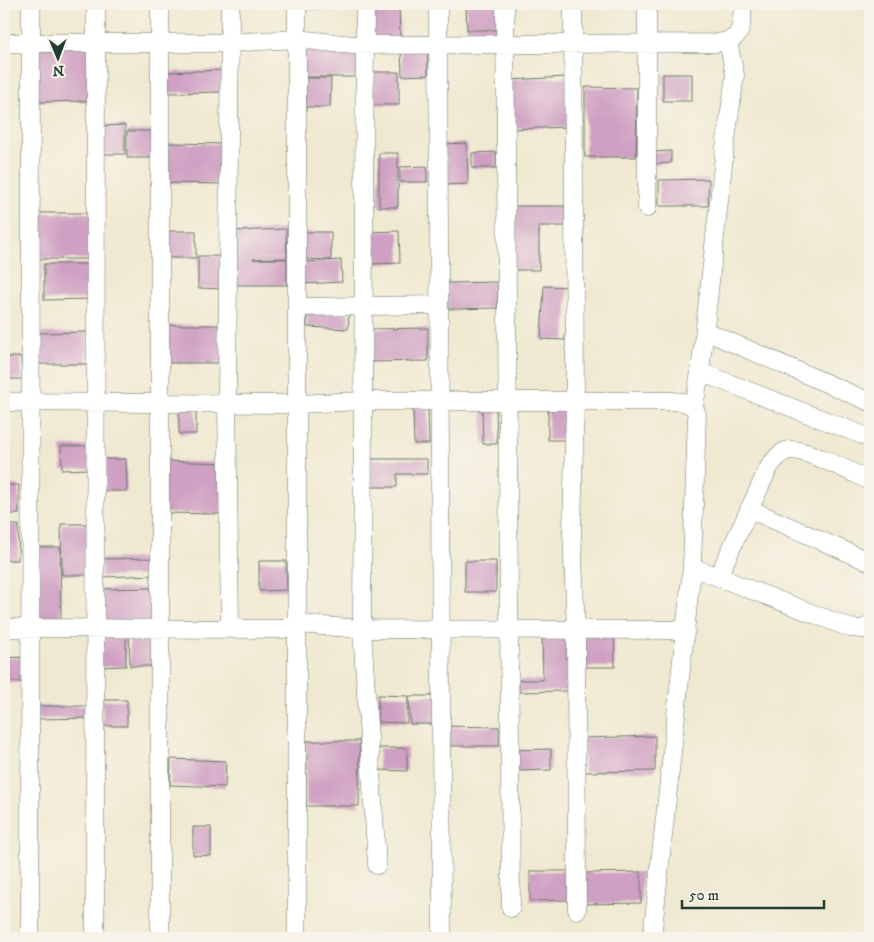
<svg xmlns="http://www.w3.org/2000/svg" width="874" height="942" font-family="'IM FELL DW Pica',serif">
<style>
.building{fill:#cfa0c3}
.lines{fill:none;stroke-linecap:round;stroke-linejoin:round}
.street-casing{stroke:#68796b;stroke-width:19}
.street{stroke:#fff;stroke-width:18}
</style>
<rect width="100%" height="100%" fill="#f7f3e8"/>
<filter id="ink" filterUnits="userSpaceOnUse"><feTurbulence type="fractalNoise" baseFrequency=".02" numOctaves="2"/><feDisplacementMap in="SourceGraphic" scale="10" xChannelSelector="R" yChannelSelector="G"/><feConvolveMatrix kernelMatrix="1 2 1 2 8 2 1 2 1" color-interpolation-filters="sRGB"/></filter>
<filter id="wash" filterUnits="userSpaceOnUse"><feTurbulence type="fractalNoise" baseFrequency=".0096" numOctaves="4" result="noise"/><feDisplacementMap in="SourceGraphic" scale="20" xChannelSelector="R" yChannelSelector="G"/><feGaussianBlur stdDeviation="1.12" result="paint"/><feColorMatrix in="noise" values="0 0 0 0 0 0 0 0 0 0 0 0 0 0 0 0 0 1.4 0 .05"/><feComposite in="paint" operator="in"/></filter>
<g filter="url(#wash)">
<rect width="100%" height="100%" fill="#f0e9d1"/>
<g id="blocks">
<path class="building" d="M302,4H333V9H302Z
M373,4H399L400,37L373,38Z
M466,4H498L499,30H467Z
M427,46L428,75L402,76L401,47Z
M35,47H88L89,101L36,102Z
M359,47V77H300V48Z
M225,70L226,92L167,93V72Z
M372,72H399V105H373Z
M663,74H692V101H663Z
M566,77L569,127L512,129L510,80Z
M301,78H331L330,107H301Z
M585,87L637,88L636,157H585Z
M125,125V154H101V126Z
M127,131H154V158H127Z
M169,143L224,144V184L168,183Z
M467,143L468,184L442,185L441,144Z
M671,151V163L653,164V152Z
M496,152V168H472V153Z
M379,153H398V207H379Z
M427,166V182H400V167Z
M709,179L708,206H659V180Z
M512,206H568V226H539V270H513Z
M33,213H92V259H33Z
M286,229L287,258L253,259H287V285H236L234,231Z
M168,231H196V258H168Z
M399,231L400,263L370,264L369,232Z
M301,232H331V260L300,259Z
M198,256H224L223,289L198,288Z
M341,260L342,282L303,284V262Z
M44,264H90V299L44,300Z
M498,282V308L448,309L447,283Z
M544,286L568,287L565,340L541,339Z
M307,311L349,314L348,329L307,327Z
M168,325H223V363H168Z
M428,328V361L369,362V329Z
M87,332V364H36V333Z
M4,357H21L22,379H4Z
M567,402L568,440H548V403Z
M179,404L196,405V434H179Z
M482,404H496L497,444H483Z
M413,408H428L429,444H414Z
M61,446H89L90,469L62,470Z
M97,459H126L127,491H97Z
M371,459H427V474H397V487H371Z
M164,461L224,463L223,514L163,513Z
M4,485H19V514H4Z
M61,524H89L90,575H62Z
M4,525H19L18,560H4Z
M32,547H60L61,621H32Z
M156,558L157,575L101,577V559Z
M259,561H286L287,590L259,591Z
M465,561H496V592H465Z
M153,588L154,623L101,624V589Z
M126,632V666L100,667L99,633Z
M567,632L568,691L519,692V680H543L542,633Z
M129,633H157V666H130Z
M614,634L615,667H585L584,635Z
M23,657V682H4V658Z
M378,695L408,696L407,723L378,722Z
M409,696H438V724H410Z
M102,700H127V726H103Z
M37,706H92V718L37,719Z
M443,726L499,727V746H443Z
M655,736V771L584,772L583,738Z
M306,741H360L359,806H306Z
M379,748H407V771L378,770Z
M551,749V770L514,771L513,750Z
M171,759L226,761L225,787L170,785Z
M193,827H211V856L193,855Z
M530,871H570V900L530,901Z
M641,872V903L585,904L584,873Z"/>
</g>
</g>
<g filter="url(#ink)">
<use href="#blocks" fill-opacity="0" stroke="#68796b" stroke-width="1"/>
<g class="lines">
<defs>
<path id="street" d="M160,4V938
M297,4V938
M365,4L362,629L377,865
M438,4L442,938
M505,4L511,908
M573,4L575,402L572,532L576,630L577,910
M647,4V208
M4,43H223L297,39L353,45L716,43C744,40 741,28 743,4
M298,307L439,305
M705,331L870,402
M700,372L870,438
M4,402L297,404L362,401H672L684,402L694,407L697,414L692,567L652,938
M694,407L700,372L725,147L735,75L728,42
M749,509L870,562
M692,567L850,628L863,629L870,625
M718,577L769,467C775,460 780,451 790,450C807,449 853,473 870,481
M4,628L283,629L298,624L362,629L686,630
M230,629L227,402L230,4
M30,938L31,4
M95,938L96,4"/>
</defs>
<use href="#street" class="street-casing"/>
<use href="#street" class="street"/>
</g>
</g>
<rect width="874" height="942" fill="none" stroke="#f7f3e8" stroke-width="20"/>
<g transform="translate(58 58) rotate(179)" stroke="#f7f3e8" stroke-width="4" paint-order="stroke">
<path d="M0-4L9 19L0 12L-9 19Z" fill="#1f3d34"/>
<text y="-8" font-size="14" font-weight="bold" text-anchor="middle" fill="#1f3d34">N</text>
</g>
<path d="M682 900v8h142v-8" fill="none" stroke="#1f3d34" stroke-width="2.5"/>
<text x="689" y="900" font-size="15" fill="#1f3d34" stroke="#f7f3e8" stroke-width="4" paint-order="stroke">50 m</text>
</svg>
